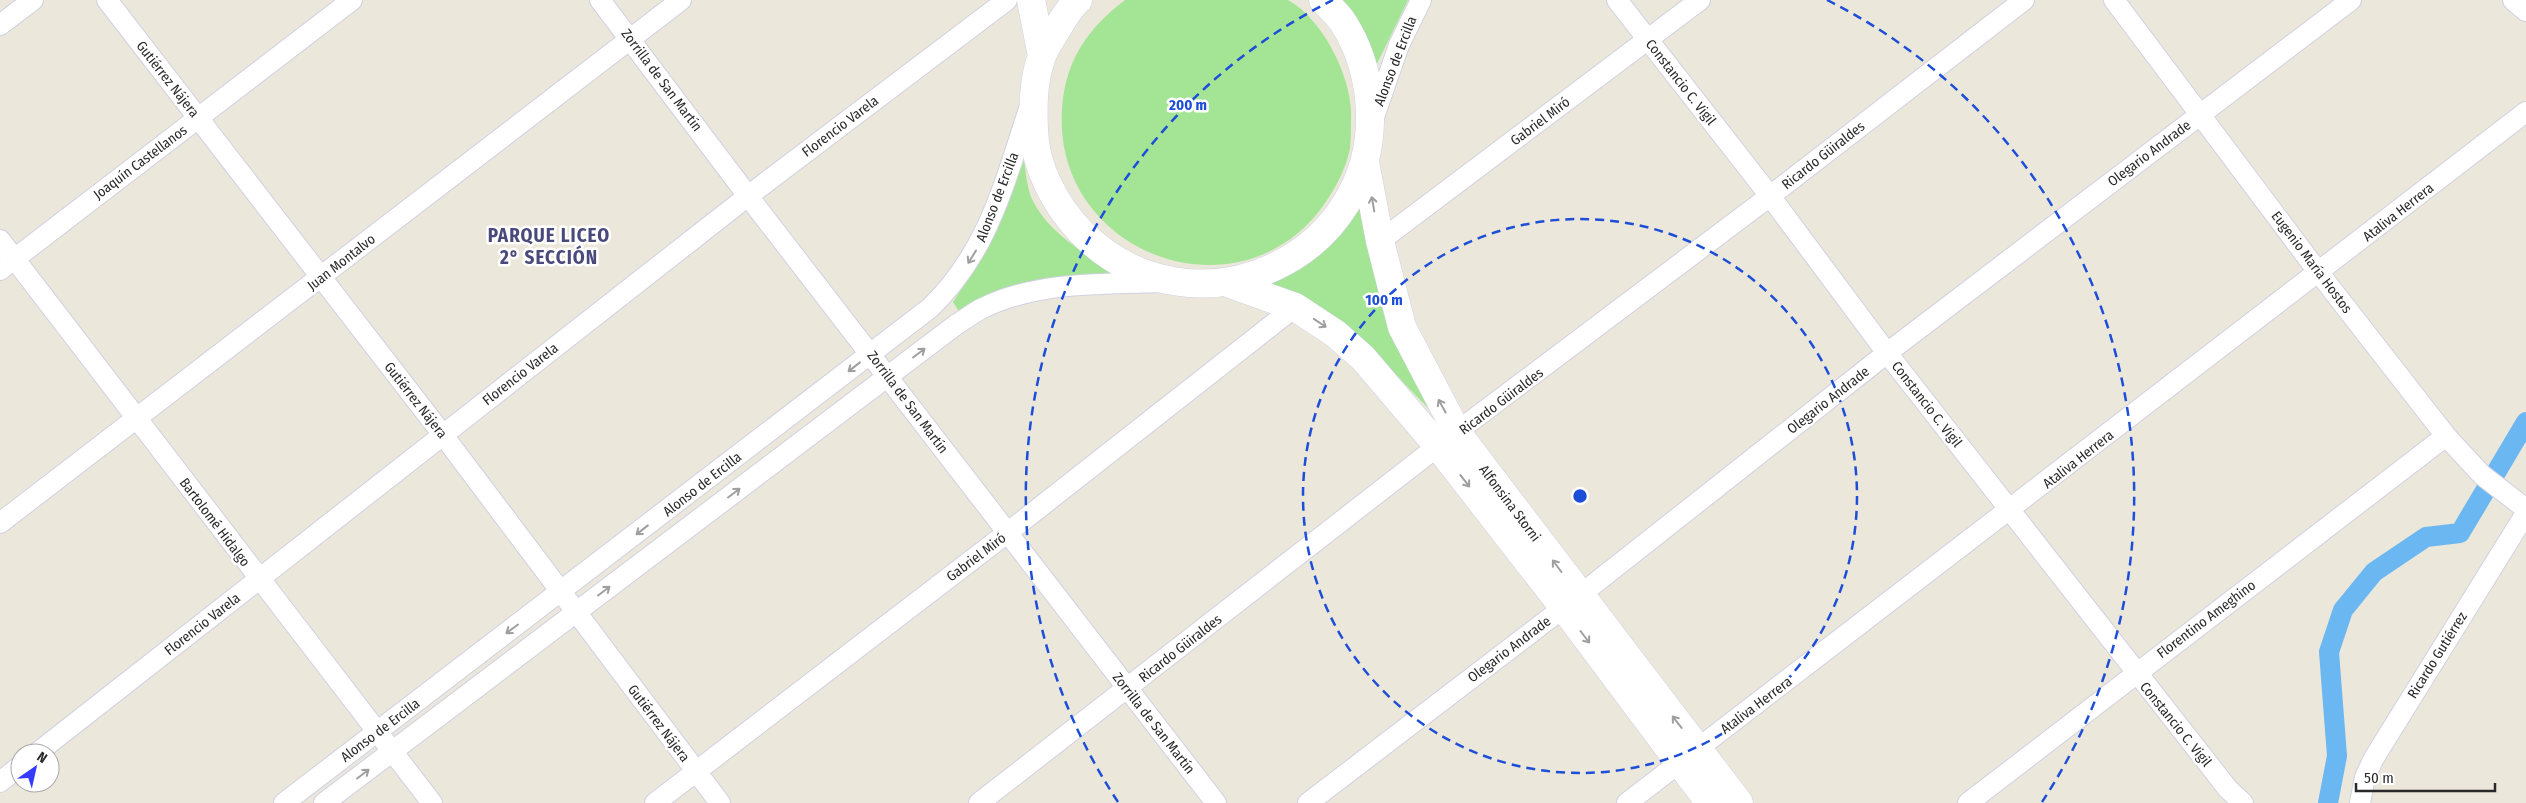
<svg xmlns="http://www.w3.org/2000/svg" width="2526" height="803" font-family="'Fira Sans Condensed',sans-serif">
<style>
.green{fill:#a3e495}
.lines{fill:none;stroke-linecap:round;stroke-linejoin:round}
.canal{stroke:#6bb7f1;stroke-width:20}
.street-casing{stroke:#d0d0e3;stroke-width:22}
.secondary-casing{stroke:#d0d0e3;stroke-width:29}
.street{stroke:#fff;stroke-width:20}
.secondary{stroke:#fff;stroke-width:28}
.oneway{stroke:#9f9f9f}
.ring{fill:none;stroke:#1d4ed8;stroke-width:2.5;stroke-dasharray:9 6}
.labels{text-anchor:middle;stroke-width:5;stroke-linejoin:round;paint-order:stroke}
.street-label{font-size:14px;fill:#292929;stroke:#fff}
.district-label{font-size:19px;font-weight:bold;letter-spacing:1px;fill:#49497b;stroke:#fff}
.centre{fill:#1d4ed8;stroke:#fff;stroke-width:2.5}
.ring-label{font-size:15px;text-anchor:middle;font-weight:bold;fill:#1d4ed8;stroke:#fff;stroke-width:5;stroke-linejoin:round;paint-order:stroke}
</style>
<rect width="100%" height="100%" fill="#ece7db"/>
<path class="green" d="M1125,0H1288C1323,19 1353,79 1351,118C1351,128 1351,139 1350,148C1346,169 1335,189 1323,206C1238,323 1053,253 1062,110C1065,61 1087,29 1125,0Z
M1335,0H1408L1374,70Z
M1024,161C1026,173 1027,188 1032,199C1050,236 1087,254 1121,275L1057,277L1013,287L960,313L953,302L985,253L999,224Z
M1362,191L1384,309L1429,409L1365,343L1248,281Z"/>
<g class="lines">
<path class="canal" d="M2328,803L2337,756L2329,652L2343,610L2374,572L2426,537L2460,533L2526,422"/>
<defs>
<path id="street" d="M107,0L443,435L720,803
M600,0L748,196L1216,803
M1617,0L1770,196L1887,353L2228,789L2243,803
M2114,0L2319,273L2446,436L2482,475L2526,509
M2513,0L2526,11
M0,25L33,0
M1374,117L1399,45L1421,0
M0,240L432,803
M1380,241L1700,0
M0,270L352,0
M0,523L681,0
M37,753L748,196L1007,0
M0,782L20,766
M284,803L930,308C988,252 1004,184 1029,109
M324,803L957,324C966,319 974,312 983,308C1038,281 1104,284 1163,282
M655,803L1007,533L1295,307
M979,803L1438,446L1770,196L2024,0
M1308,803L1580,595L1887,353L2351,0
M1627,803L2526,112
M1968,803L2446,436
M2360,803L2365,777L2374,758L2526,513"/>
<path id="secondary" d="M1031,0L1042,56
M1078,0C1070,7 1063,19 1057,29C1052,38 1045,47 1042,56C1033,80 1033,106 1034,130C1035,168 1056,206 1081,232C1193,346 1386,257 1369,98C1366,72 1358,46 1344,24C1339,15 1330,8 1323,0
M1365,162L1380,241L1402,327L1458,434L1739,803
M1228,283L1295,307L1336,334L1363,358L1438,446L1564,608L1710,803"/>
</defs>
<use href="#street" class="street-casing"/>
<use href="#secondary" class="secondary-casing"/>
<use href="#street" class="street"/>
<use href="#secondary" class="secondary"/>
</g>
<defs><path id="oneway-shaft" d="M-6 0H5M1.5-3L5.5 0L1.5 3" fill="none" stroke-width="1.6" stroke-linecap="round" stroke-linejoin="round" transform="scale(1.25)"/></defs>
<g class="oneway">
<use href="#oneway-shaft" transform="translate(1373 204) rotate(-100)"/>
<use href="#oneway-shaft" transform="translate(972 257) rotate(122)"/>
<use href="#oneway-shaft" transform="translate(1320 323) rotate(34)"/>
<use href="#oneway-shaft" transform="translate(919 353) rotate(-37)"/>
<use href="#oneway-shaft" transform="translate(854 367) rotate(142)"/>
<use href="#oneway-shaft" transform="translate(1442 406) rotate(-119)"/>
<use href="#oneway-shaft" transform="translate(1465 481) rotate(52)"/>
<use href="#oneway-shaft" transform="translate(734 493) rotate(-37)"/>
<use href="#oneway-shaft" transform="translate(642 530) rotate(142)"/>
<use href="#oneway-shaft" transform="translate(1557 566) rotate(-127)"/>
<use href="#oneway-shaft" transform="translate(604 591) rotate(-37)"/>
<use href="#oneway-shaft" transform="translate(512 629) rotate(143)"/>
<use href="#oneway-shaft" transform="translate(1585 637) rotate(53)"/>
<use href="#oneway-shaft" transform="translate(1677 722) rotate(-128)"/>
<use href="#oneway-shaft" transform="translate(363 774) rotate(-37)"/>
</g>
<g class="ring">
<circle cx="1580" cy="496" r="277"/>
<path d="M1118 802A554 554 0 0 1 1333 0M1827 0A554 554 0 0 1 2042 802"/>
</g>
<g class="labels">
<g class="street-label">
<text transform="translate(1395 61) rotate(-69)" y="5">Alonso de Ercilla</text>
<text transform="translate(168 79) rotate(52)" y="5">Gutiérrez Nájera</text>
<text transform="translate(662 80) rotate(53)" y="5">Zorrilla de San Martín</text>
<text transform="translate(1681 82) rotate(52)" y="5">Constancio C. Vigil</text>
<text transform="translate(1540 121) rotate(-37)" y="5">Gabriel Miró</text>
<text transform="translate(840 126) rotate(-37)" y="5">Florencio Varela</text>
<text transform="translate(2149 153) rotate(-37)" y="5">Olegario Andrade</text>
<text transform="translate(1823 155) rotate(-38)" y="5">Ricardo Güiraldes</text>
<text transform="translate(140 162) rotate(-37)" y="5">Joaquín Castellanos</text>
<text transform="translate(997 197) rotate(-69)" y="5">Alonso de Ercilla</text>
<text transform="translate(2398 212) rotate(-38)" y="5">Ataliva Herrera</text>
<text transform="translate(341 262) rotate(-38)" y="5">Juan Montalvo</text>
<text transform="translate(2312 262) rotate(53)" y="5">Eugenio María Hostos</text>
<text transform="translate(520 374) rotate(-38)" y="5">Florencio Varela</text>
<text transform="translate(416 400) rotate(52)" y="5">Gutiérrez Nájera</text>
<text transform="translate(1828 400) rotate(-38)" y="5">Olegario Andrade</text>
<text transform="translate(1501 401) rotate(-37)" y="5">Ricardo Güiraldes</text>
<text transform="translate(908 402) rotate(53)" y="5">Zorrilla de San Martín</text>
<text transform="translate(1927 404) rotate(52)" y="5">Constancio C. Vigil</text>
<text transform="translate(2078 459) rotate(-38)" y="5">Ataliva Herrera</text>
<text transform="translate(702 484) rotate(-38)" y="5">Alonso de Ercilla</text>
<text transform="translate(1510 503) rotate(53)" y="5">Alfonsina Storni</text>
<text transform="translate(215 522) rotate(53)" y="5">Bartolomé Hidalgo</text>
<text transform="translate(976 557) rotate(-37)" y="5">Gabriel Miró</text>
<text transform="translate(2206 619) rotate(-37)" y="5">Florentino Ameghino</text>
<text transform="translate(202 624) rotate(-38)" y="5">Florencio Varela</text>
<text transform="translate(1180 648) rotate(-38)" y="5">Ricardo Güiraldes</text>
<text transform="translate(1509 649) rotate(-37)" y="5">Olegario Andrade</text>
<text transform="translate(2437 655) rotate(-58)" y="5">Ricardo Gutiérrez</text>
<text transform="translate(1756 705) rotate(-37)" y="5">Ataliva Herrera</text>
<text transform="translate(659 723) rotate(53)" y="5">Gutiérrez Nájera</text>
<text transform="translate(1154 723) rotate(52)" y="5">Zorrilla de San Martín</text>
<text transform="translate(2176 724) rotate(51)" y="5">Constancio C. Vigil</text>
<text transform="translate(380 730) rotate(-37)" y="5">Alonso de Ercilla</text>
</g>
<g class="district-label">
<text x="549" y="242">PARQUE LICEO<tspan x="549" dy="22">2° SECCIÓN</tspan></text>
</g>
</g>
<circle cx="1580" cy="496" r="8" class="centre"/>
<g class="ring-label">
<text x="1188" y="110">200 m</text>
<text x="1384" y="305">100 m</text>
</g>
<g transform="translate(35 768) rotate(34)"><circle r="24" fill="#ffffff" stroke="#a9a9a9"/>
<path d="M0-4L9 19L0 12L-9 19Z" fill="#363afd"/>
<text y="-8" font-size="14" font-weight="bold" text-anchor="middle" fill="#292929">N</text>
</g>
<path d="M2356 783v8h139v-8" fill="none" stroke="#292929" stroke-width="2.5"/>
<text x="2364" y="783" font-size="15" fill="#292929" stroke="#ffffff" stroke-width="4" paint-order="stroke">50 m</text>
</svg>
